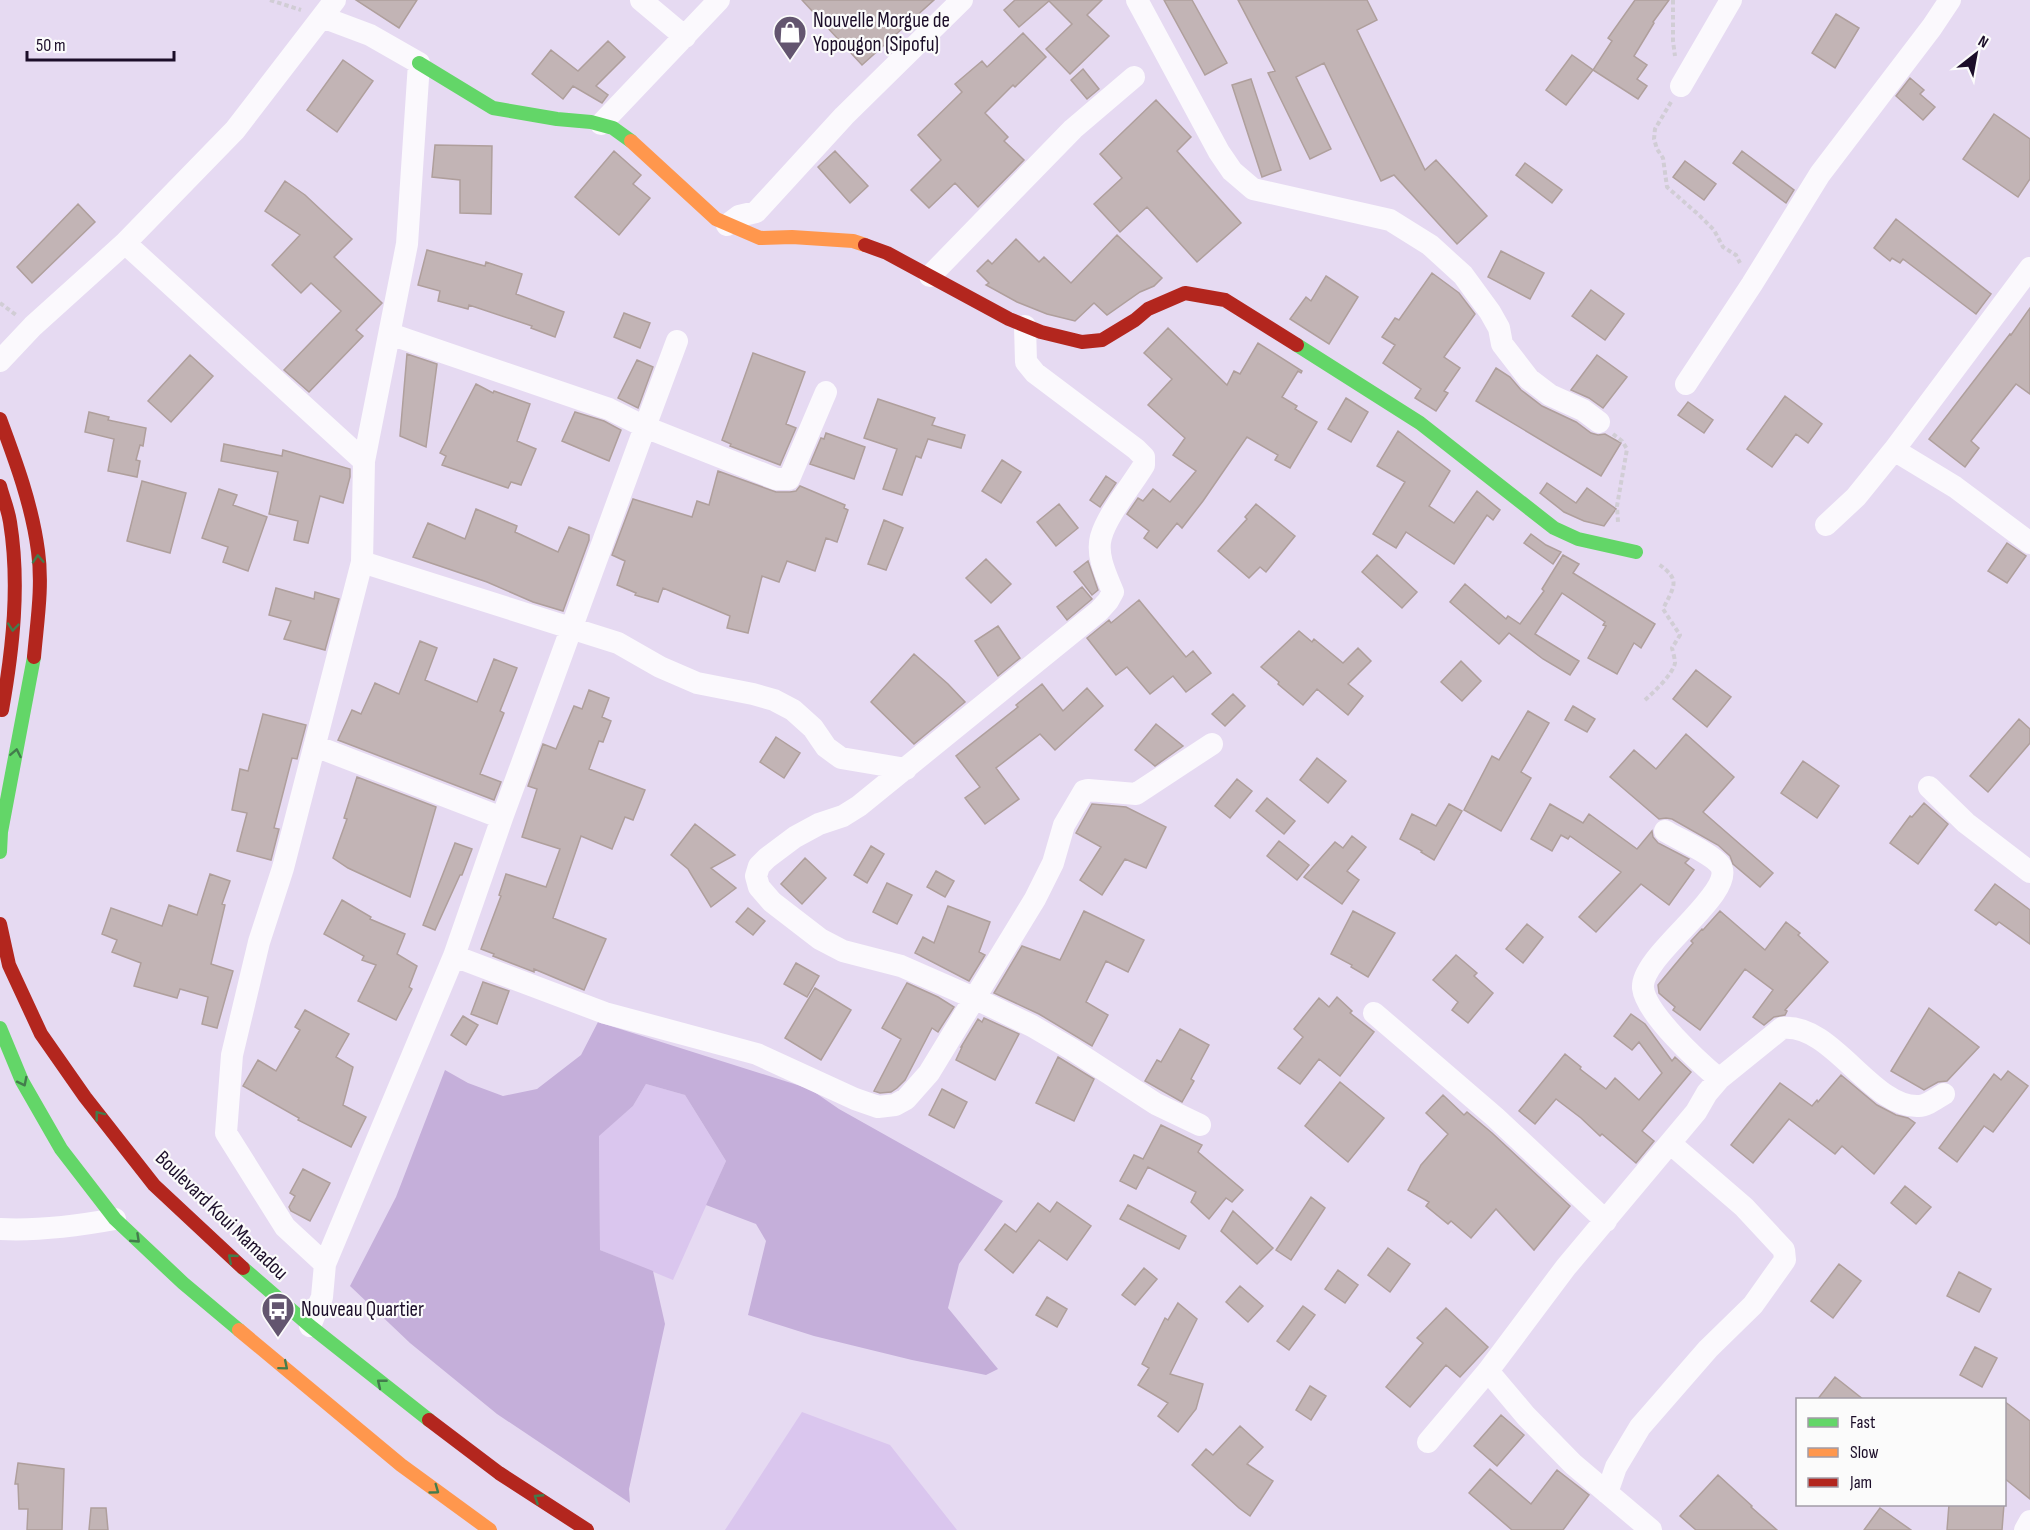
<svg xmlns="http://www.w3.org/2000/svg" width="2030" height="1530" font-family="'Sofia Sans Condensed',sans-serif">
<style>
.green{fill:#dac6ee}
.forest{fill:#c5afda}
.building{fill:#c2b4b5;stroke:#af9f9c;stroke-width:1.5}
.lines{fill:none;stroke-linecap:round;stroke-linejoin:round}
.path{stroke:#d1cdd5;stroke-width:4;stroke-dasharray:4.5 3;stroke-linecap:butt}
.street{stroke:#fbf9fd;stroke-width:22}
.fast{stroke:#63d668;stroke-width:14}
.slow{stroke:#ff974d;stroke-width:14}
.jam{stroke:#b3261e;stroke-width:14}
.oneway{stroke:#437c4c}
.labels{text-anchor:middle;stroke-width:4.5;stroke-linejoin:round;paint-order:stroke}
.poi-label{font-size:21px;fill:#1c0e29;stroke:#fbfbfb;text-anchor:start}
.street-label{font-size:21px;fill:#1c0e29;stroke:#fbfbfb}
</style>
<rect width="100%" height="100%" fill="#e6daf2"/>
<path class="green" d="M646,1084L685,1095L726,1161L673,1280L600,1250L599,1135L633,1106Z
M802,1412L890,1445L957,1530H725Z"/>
<path class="forest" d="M598,1022L810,1089L839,1109L1003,1201L959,1264L948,1308L998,1369L986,1375L912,1360L814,1336L748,1315L766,1241L756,1224L706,1205L726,1161L685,1095L646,1084L633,1106L599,1136L600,1250L653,1271L665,1324L629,1489L630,1503L497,1414L410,1343L350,1286L396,1197L445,1070L468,1083L503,1096L537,1089L581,1055Z"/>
<path class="building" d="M356,0H417L399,28Z
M802,0H934L862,65Z
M1015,0H1102L1087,15L1109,36L1070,74L1046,49L1072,24L1049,1L1019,27L1004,10Z
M1164,0H1192L1227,63L1205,75Z
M1238,0H1367L1377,20L1357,30L1425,170L1436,160L1487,216L1457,244L1394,175L1381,181L1324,63L1296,77L1331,149L1310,159L1268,73L1275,71Z
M1635,0H1669L1653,22L1654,23L1634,56L1647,65L1637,79L1647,86L1638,99L1593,70L1612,41L1608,38Z
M1836,14L1859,28L1835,68L1812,53Z
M1023,33L1046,57L1015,87L1013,85L985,113L1008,137L1004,141L1024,160L978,207L955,183L929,208L911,190L941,160L918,135L962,92L955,84L982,61L987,67Z
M608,41L625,57L596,86L608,95L602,103L573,86L563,99L532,74L551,50L578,71Z
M1572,55L1593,70L1566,105L1546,90Z
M343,60L373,81L337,132L307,110Z
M1083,69L1099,89L1087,99L1071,80Z
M1910,78L1924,90L1920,94L1935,107L1923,120L1896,96Z
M1251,79L1281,170L1262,177L1232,85Z
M1156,100L1191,137L1177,151L1241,223L1197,262L1147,207L1120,232L1094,204L1122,178L1100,154Z
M1994,114L2030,139V179L2018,197L1963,159Z
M435,145L492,146L491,214L460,213V180L432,177Z
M614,151L641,175L633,184L650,198L619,235L575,197Z
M835,151L868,186L850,203L818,167Z
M1742,151L1794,190L1786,203L1733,163Z
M1685,161L1716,184L1704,200L1673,177Z
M1525,163L1562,190L1552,203L1516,175Z
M285,181L305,195L352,239L334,257L382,303L356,330L363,336L309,392L284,370L341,311L311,283L301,293L272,265L300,235L265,211Z
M78,204L95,222L32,283L17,267Z
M1896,219L1991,294L1976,314L1903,259L1900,263L1892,258L1890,261L1874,248Z
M1117,235L1162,278L1154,286L1140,292L1107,315L1094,303L1075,321L1047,314L1017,302L986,285L989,283L977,271L988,260L992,264L1016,239L1039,262L1044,257L1071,283Z
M427,250L485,266L486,262L522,274L516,294L564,312L555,337L531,328L532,326L469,305L468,309L438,301L440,291L418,285Z
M1501,251L1544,273L1530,299L1488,277Z
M1432,273L1459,293L1475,314L1444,357L1460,368L1444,391L1448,393L1436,411L1415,398L1421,389L1383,363L1395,345L1382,337L1395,318L1399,320Z
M1326,276L1358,297L1329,344L1290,319L1306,297L1311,301Z
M1591,290L1624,314L1605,340L1572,316Z
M2030,308V394L2016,384L1971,441L1979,448L1965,467L1929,439L2010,334L2011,335Z
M624,313L650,323L640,348L614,337Z
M1168,328L1227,385L1234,371L1240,374L1258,343L1302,371L1301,373L1298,371L1282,397L1297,406L1295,409L1317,422L1290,468L1275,460L1278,455L1247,437L1203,501L1182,528L1177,523L1157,548L1144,538L1149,531L1127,514L1138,498L1143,501L1153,489L1170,502L1196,471L1173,455L1185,438L1148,405L1172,379L1144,353Z
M753,353L805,372L786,424L796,428L780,465L730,446L731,444L722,440Z
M407,354L437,364L426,447L400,436Z
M190,355L213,376L171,422L148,401Z
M1597,355L1627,377L1603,408L1589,398L1571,390Z
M637,360L653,367L638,408L618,398Z
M1496,368L1510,377L1521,390L1542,406L1576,422L1591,433L1598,435L1605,434L1621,443L1601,476L1476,401Z
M476,384L493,393L494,391L530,404L517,441L536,449L521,485L511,482L508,488L442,465L446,456L440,453Z
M1785,396L1822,424L1808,443L1796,434L1772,467L1747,449Z
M1346,398L1368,412L1351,442L1328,429Z
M878,399L935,418L932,425L965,435L961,448L928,439L921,458L916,456L902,495L883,489L897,449L864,438Z
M1688,402L1713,420L1704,433L1678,415Z
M89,412L109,417L108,420L146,428L143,446L140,445L136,460L140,461L137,477L108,471L114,439L85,432Z
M575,412L604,421L621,430L609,461L562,441Z
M1398,431L1450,471L1429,506L1454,523L1477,491L1500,510L1493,520L1487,515L1454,564L1406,532L1396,548L1373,534L1405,482L1377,466Z
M826,433L865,447L854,479L810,464L821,438L824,439Z
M224,444L282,456L283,450L350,469V477L343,503L320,496L308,543L294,540L298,521L269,514L278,472L221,461Z
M1002,460L1021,472L1001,503L982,491Z
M718,471L776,492H790L796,491L800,486L845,505L844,508L848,510L837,542L826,538L815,571L787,561L779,582L762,576L748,633L727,628L730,616L663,588L658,602L635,595L636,593L617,585L625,561L612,555L633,499L692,517L697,501L709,505Z
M1106,476L1116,483L1100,507L1090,500Z
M142,481L186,493L170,553L127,541Z
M1547,483L1576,503L1587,488L1616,509L1604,526L1584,521L1564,512L1540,493Z
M219,489L237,495L233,505L267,517L248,571L223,562L228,547L202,538Z
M1059,504L1078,528L1056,546L1037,522Z
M1256,504L1295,536L1266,572L1260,567L1249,578L1218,551L1247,519L1245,517Z
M476,509L517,526L515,532L558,552L569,527L589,535V540L563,611L533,602L487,582L413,557L428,523L465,539Z
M884,520L903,528L886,570L868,564Z
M1531,534L1546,545L1561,552L1553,564L1524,543Z
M2007,543L2026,556L2007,583L1988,571Z
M1377,555L1417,592L1402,608L1362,572Z
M1563,555L1579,564L1573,573L1655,624L1641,648L1634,643L1617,674L1588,658L1606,626L1603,625L1605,622L1562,593L1535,634L1579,661L1570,675L1543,659L1509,633L1499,644L1450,602L1465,584L1506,619L1508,616L1520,624L1544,591L1542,589Z
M986,559L1011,584L991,603L966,578Z
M1088,561L1098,590L1092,595L1074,572Z
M1082,587L1092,599L1067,620L1057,607Z
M276,588L314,599L315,592L339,599L325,650L284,639L291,621L269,615Z
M1139,600L1186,657L1193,651L1211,673L1186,692L1173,676L1150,694L1127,667L1116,675L1087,638L1109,620L1111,623Z
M998,626L1020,658L998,676L975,641Z
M1299,631L1312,642L1314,639L1343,663L1358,648L1371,661L1348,684L1363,696L1348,715L1317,689L1303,705L1278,684L1279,682L1261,667Z
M420,641L437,648L425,680L477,702L494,659L517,668L500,711L504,713L480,774L501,782L494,800L338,740L352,710L361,714L375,683L399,694Z
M914,654L948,684L965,702L914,744L871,702Z
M1461,661L1481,681L1462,701L1441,682Z
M1696,670L1731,697L1707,727L1673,699Z
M1042,684L1063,711L1087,688L1103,706L1055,750L1040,734L996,768L1019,799L985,824L965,798L980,787L956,756L1018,707L1016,705Z
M589,690L609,698L602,717L611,721L603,742L599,741L589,769L645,790L633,820L625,817L612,849L581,836L553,918L606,939L584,990L534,969V972L493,956L494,954L481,949L501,896L499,895L506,874L546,887L560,849L522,837L537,789L528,786L543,744L556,749L574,706L582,709Z
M1233,694L1245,706L1225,726L1212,714Z
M1573,706L1595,719L1587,732L1565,720Z
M1528,711L1549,723L1521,772L1531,778L1501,831L1464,810L1492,756L1499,760Z
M263,714L306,725L297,759L292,758L274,828L279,829L271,860L237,851L247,813L232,810L240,769L248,771Z
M2019,719L2030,729V743L1988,792L1970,776Z
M1156,724L1183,746L1155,766L1135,750Z
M1686,734L1734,777L1703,812L1773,873L1760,887L1733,864L1730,856L1718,845L1672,819L1666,818L1659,819L1610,777L1634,750L1656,769Z
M776,737L800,753L784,778L760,762Z
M1317,758L1346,781L1328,803L1300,780Z
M1803,761L1839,786L1817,818L1781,793Z
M357,777L436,807L410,897L348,868L333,858L347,819L344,818Z
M1237,779L1252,791L1230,818L1215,806Z
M1267,798L1295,821L1284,834L1256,811Z
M1924,803L1948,824L1918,864L1890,843L1910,816L1912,817Z
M1092,804L1126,807L1166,827L1146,868L1125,859L1102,895L1080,880L1101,847L1076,833Z
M1449,804L1462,811L1434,860L1421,852L1422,851L1400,839L1412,814L1436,826Z
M1550,804L1583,823L1589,814L1637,849L1652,831L1653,837L1658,843L1689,859L1685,863L1694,870L1669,905L1641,884L1596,932L1579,917L1621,872L1570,836L1568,839L1561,835L1552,851L1531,839Z
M695,824L735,855L711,868L736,888L711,907L688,869L671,855Z
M1352,836L1366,847L1347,871L1359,880L1342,904L1304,877L1335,842L1343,848Z
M1279,841L1309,865L1297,880L1267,856Z
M455,843L472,849L462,875H460L435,930L423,925Z
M871,846L884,854L867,883L854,875Z
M805,858L826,878L802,904L781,884Z
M936,871L954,881L945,897L927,887Z
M210,874L230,881L222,904L225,905L211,964L233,971L217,1028L202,1024L208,997L180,989L177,998L134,986L141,963L112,952L117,940L102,934L111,908L162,926L169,905L197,915Z
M887,883L912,895L897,924L873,912Z
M1995,884L2030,910V944L1999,922L1996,925L1975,910Z
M342,900L371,917L370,919L405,934L397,954L417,966L409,987L412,989L396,1020L358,1001L376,965L362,960L364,956L324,934Z
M948,906L990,922L979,952L985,955L969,981L915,953L923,937L934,943Z
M748,908L765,921L753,935L736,922Z
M1084,911L1144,940L1128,972L1106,961L1086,1002L1108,1015L1092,1046L1039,1014L994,993L1022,946L1060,960Z
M1353,911L1395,933L1368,977L1351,967L1352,965L1331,954Z
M1720,911L1765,950L1786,922L1800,933L1798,935L1828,962L1785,1010L1787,1011L1785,1015L1774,1017L1764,1025L1753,1017L1773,990L1745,969L1700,1030L1673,1010L1675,1007L1659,993L1658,985L1693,943L1691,941L1702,929L1703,930Z
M1527,924L1543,937L1523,963L1506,949Z
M1456,955L1477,973L1474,976L1493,993L1468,1023L1452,1010L1458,1002L1433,980Z
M796,963L819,976L807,997L784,984Z
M483,982L509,991L497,1024L471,1014Z
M907,983L938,997L954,1007L938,1032L932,1028L905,1080L897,1088L891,1092L880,1093L874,1091L901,1039L882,1028Z
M815,988L851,1010L821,1060L785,1038Z
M1337,997L1352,1011L1350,1013L1374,1032L1340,1076L1319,1059L1300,1084L1278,1068L1303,1037L1294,1029L1319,998L1329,1007Z
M1929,1008L1979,1047L1947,1081L1938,1082L1924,1090L1891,1071Z
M305,1010L349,1034L336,1057L353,1067L343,1105L366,1117L351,1147L298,1120L299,1118L243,1086L258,1060L276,1071L300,1030L295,1027Z
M1631,1014L1645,1024L1672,1061L1675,1057L1691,1072L1642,1131L1654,1141L1636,1163L1602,1134L1600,1136L1581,1118L1556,1099L1535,1124L1519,1111L1565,1054L1581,1067L1580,1069L1606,1089L1615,1078L1639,1100L1662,1073L1639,1042L1632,1050L1614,1036Z
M463,1016L478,1025L466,1045L451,1035Z
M984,1018L1019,1034L995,1080L956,1060L962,1047H961L978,1019L982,1022Z
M1180,1029L1209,1045L1191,1079L1194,1081L1182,1102L1145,1081L1157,1060L1161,1062Z
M1058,1057L1094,1079L1074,1121L1036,1103Z
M2008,1071L2028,1086L1993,1132L1984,1126L1957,1162L1939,1148L1994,1074L2001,1080Z
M1841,1075L1877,1105L1896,1115L1908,1118L1915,1123L1874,1174L1842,1146L1835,1154L1789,1119L1753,1163L1731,1145L1780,1083L1812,1106L1817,1100L1818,1102Z
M1340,1082L1384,1118L1348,1162L1305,1126Z
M942,1089L967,1102L954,1128L929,1115Z
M1443,1095L1464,1115L1467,1112L1492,1133L1570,1206L1534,1250L1496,1209L1471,1238L1451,1221L1448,1224L1426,1206L1429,1202L1408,1190L1421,1165L1448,1134L1426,1113Z
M1161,1125L1202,1145L1198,1152L1243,1190L1232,1202L1226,1198L1209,1219L1191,1202L1196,1192L1148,1167L1136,1189L1120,1181L1134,1155L1143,1159Z
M303,1169L330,1183L310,1221L291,1211L289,1207L295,1196L290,1193Z
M1905,1186L1931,1207L1916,1224L1891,1203Z
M1311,1197L1325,1208L1291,1260L1276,1250Z
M1057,1202L1091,1226L1067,1260L1039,1240L1013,1273L985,1250L1005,1224L1016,1232L1038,1203L1050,1212Z
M1128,1205L1186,1236L1179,1249L1120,1219Z
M1233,1211L1273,1248L1257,1264L1221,1231Z
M1388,1248L1410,1264L1390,1292L1368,1275Z
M1839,1264L1861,1281L1833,1318L1811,1301Z
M1144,1268L1157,1279L1135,1305L1122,1295Z
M1338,1270L1358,1285L1345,1303L1325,1289Z
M1959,1272L1991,1289L1979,1312L1947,1296Z
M1240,1286L1263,1306L1248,1322L1226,1302Z
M1047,1297L1067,1309L1057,1327L1036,1315Z
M1178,1303L1197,1319L1170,1374L1203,1384L1196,1409L1178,1432L1158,1416L1168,1403L1138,1385L1149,1368L1142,1364L1165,1318L1168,1320Z
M1303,1306L1315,1315L1289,1350L1277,1341Z
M1446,1308L1488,1347L1460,1377L1446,1365L1410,1407L1386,1387L1423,1343L1417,1338Z
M1975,1347L1997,1358L1982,1387L1960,1375Z
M1835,1377L1864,1400H1817Z
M1310,1386L1326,1396L1311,1420L1296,1410Z
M2004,1401L2030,1421V1499L2004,1478Z
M1501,1415L1524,1435L1497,1466L1474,1446Z
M1240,1426L1263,1447L1247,1464L1273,1481L1250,1516L1239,1508L1192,1465L1206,1449L1213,1455Z
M18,1463L64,1469L62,1530H27L28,1509H19L18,1484H15Z
M1490,1469L1531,1504L1557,1470L1589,1495L1563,1530H1512L1469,1493Z
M1718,1475L1752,1506L1751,1507L1777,1530H1696L1680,1516Z
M1949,1504H2004L2002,1530H1947Z
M91,1508H106L108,1530H89Z
M1880,1508L1911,1530H1864Z"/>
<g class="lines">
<path class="path" d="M270,0L301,10
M1673,0V41L1675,56
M1671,102L1655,129L1654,139L1657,149L1663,158L1667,187L1699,215L1714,230L1723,247L1736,255L1740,263
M0,303L16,315
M1613,434L1622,441L1627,449L1617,506L1618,522
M1645,700C1654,692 1673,674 1675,663C1675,659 1673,652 1672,648L1680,635L1663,609C1674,586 1682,580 1657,563"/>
<path class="street" d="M641,0L685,37
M1137,0L1219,152L1232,171L1253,189L1390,220L1430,245L1463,275L1490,312L1499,328L1502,344L1529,379L1550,395L1583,410L1599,422
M322,17L370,35L419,63L407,244L364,461L362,562L283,868L259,942L232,1055L226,1133L285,1227L325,1264
M1681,86L1731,0
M601,124L719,0
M727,225L739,216L756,212L844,116L962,0
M125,243L364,461
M2030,268L1894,450L1955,487L2030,543
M930,276L1073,129L1134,77
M1025,326L1026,362L1035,373L1136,449L1144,457V465C1132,485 1107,515 1101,537C1096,555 1106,575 1113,592L1108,601L1099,611L859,806L843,816L819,824L795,837L767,858L759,866L756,876L759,887L772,902L820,939L843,951L901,966L974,998L1032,1026L1073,1050L1156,1104L1200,1125
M677,341L645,427L776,479H789L826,392
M0,361L33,326L125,243L235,130L335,0
M1686,384L1752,284L1820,174L1932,27L1950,0
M1826,525L1856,497L1894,450
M362,562L618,643L660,667L697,683L753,694L774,700L793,710L813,728L826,747L841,758L906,769
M315,746L502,818
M1929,787L1966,823L2030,872
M454,956L605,1013L757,1054L855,1099L878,1107L895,1105L906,1099L929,1073L1035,899L1053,863L1064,825L1084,791L1088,790L1136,794L1212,744
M1374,1013L1495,1117L1606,1221
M1719,1079L1782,1028C1832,1022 1872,1109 1919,1106C1927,1106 1937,1098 1944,1094
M0,1229C38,1231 77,1226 115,1219
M310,1326L322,1297L325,1264L454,956L502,818L645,427L609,409L390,334
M1488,1371L1526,1416L1573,1464L1651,1530
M1428,1442L1488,1371L1566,1267L1696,1112L1707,1093L1719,1079C1699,1062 1646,1014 1643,988C1640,955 1739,892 1720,865C1712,854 1678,839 1665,831
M1607,1493L1616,1467L1640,1427L1708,1349L1753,1305L1785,1260L1784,1250L1744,1207L1671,1144
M2025,1530L2030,1521"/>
<path class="fast" d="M419,63L493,108L557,119L591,122L613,128L631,141
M1297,345L1420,423L1554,528L1578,539L1636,552
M0,852L1,832L34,657
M0,1028L22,1081L61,1149L115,1219L183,1283L239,1330
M243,1268L310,1326L429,1420"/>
<path class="slow" d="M631,141L716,219L760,238L792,237L853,241L865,245
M239,1330L401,1465L490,1530"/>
<path class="jam" d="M865,245L887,253L1009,319L1041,332L1082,342L1102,340L1135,320L1148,309L1185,293L1225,300L1297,345
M0,419C16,462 32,505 38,551C43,586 37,622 34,657
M0,486C3,498 8,509 10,522C20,584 13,648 2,710
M0,924L9,965L41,1034L85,1097L154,1185L243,1268
M429,1420L499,1473L587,1530"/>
</g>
<defs><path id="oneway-chevron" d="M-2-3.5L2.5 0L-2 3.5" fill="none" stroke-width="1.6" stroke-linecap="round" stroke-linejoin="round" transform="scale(1.5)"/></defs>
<g class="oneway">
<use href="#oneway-chevron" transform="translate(38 559) rotate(-93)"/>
<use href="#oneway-chevron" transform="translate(13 627) rotate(96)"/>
<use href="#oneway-chevron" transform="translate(16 753) rotate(-79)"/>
<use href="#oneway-chevron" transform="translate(23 1082) rotate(63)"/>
<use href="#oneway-chevron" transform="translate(99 1115) rotate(-128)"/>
<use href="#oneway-chevron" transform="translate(136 1239) rotate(43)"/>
<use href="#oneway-chevron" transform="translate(232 1258) rotate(-139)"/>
<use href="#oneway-chevron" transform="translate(284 1366) rotate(40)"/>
<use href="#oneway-chevron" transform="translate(381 1383) rotate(-141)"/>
<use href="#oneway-chevron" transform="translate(435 1490) rotate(36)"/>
<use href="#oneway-chevron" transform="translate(538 1498) rotate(-147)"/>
</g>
<defs>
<symbol id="shop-pin" viewBox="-11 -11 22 30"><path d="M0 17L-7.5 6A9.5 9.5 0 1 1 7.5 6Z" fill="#63556f" stroke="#fbfbfb"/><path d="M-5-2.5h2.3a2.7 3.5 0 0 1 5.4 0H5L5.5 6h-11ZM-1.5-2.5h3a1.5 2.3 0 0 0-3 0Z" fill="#fff"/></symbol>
<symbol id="bus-pin" viewBox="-11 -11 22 30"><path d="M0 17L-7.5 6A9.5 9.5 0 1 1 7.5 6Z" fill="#63556f" stroke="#fbfbfb"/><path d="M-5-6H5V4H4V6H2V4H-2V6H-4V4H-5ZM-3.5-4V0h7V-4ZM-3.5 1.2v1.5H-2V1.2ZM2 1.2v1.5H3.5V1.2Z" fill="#fff"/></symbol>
</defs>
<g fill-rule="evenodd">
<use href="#shop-pin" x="771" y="13" width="38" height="52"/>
<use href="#bus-pin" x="259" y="1290" width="38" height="52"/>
</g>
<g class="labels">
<g class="poi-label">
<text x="813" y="27">Nouvelle Morgue de<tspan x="813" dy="24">Yopougon (Sipofu)</tspan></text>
<text x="301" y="1316">Nouveau Quartier</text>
</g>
<g class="street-label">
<text transform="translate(222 1215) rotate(44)" y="7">Boulevard Koui Mamadou</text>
</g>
</g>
<rect x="1796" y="1398" width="210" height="108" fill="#fbfbfb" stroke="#a29ca7" stroke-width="1.5"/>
<rect x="1808" y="1418" width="30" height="9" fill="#63d668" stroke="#a29ca7" stroke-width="1.5"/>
<text x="1850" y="1428" font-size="18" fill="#1c0e29">Fast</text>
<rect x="1808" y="1448" width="30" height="9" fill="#ff974d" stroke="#a29ca7" stroke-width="1.5"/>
<text x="1850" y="1458" font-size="18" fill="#1c0e29">Slow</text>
<rect x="1808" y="1478" width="30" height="9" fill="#b3261e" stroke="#a29ca7" stroke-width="1.5"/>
<text x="1850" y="1488" font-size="18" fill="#1c0e29">Jam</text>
<g transform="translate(1976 54) rotate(31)" stroke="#fbfbfb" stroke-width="4.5" paint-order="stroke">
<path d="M0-4.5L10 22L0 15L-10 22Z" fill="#1c0e29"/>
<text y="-9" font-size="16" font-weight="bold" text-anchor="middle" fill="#1c0e29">N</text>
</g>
<path d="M27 51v9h147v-9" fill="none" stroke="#1c0e29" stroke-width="3"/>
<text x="36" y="51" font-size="18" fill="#1c0e29" stroke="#fbfbfb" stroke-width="4.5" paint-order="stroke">50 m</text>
</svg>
